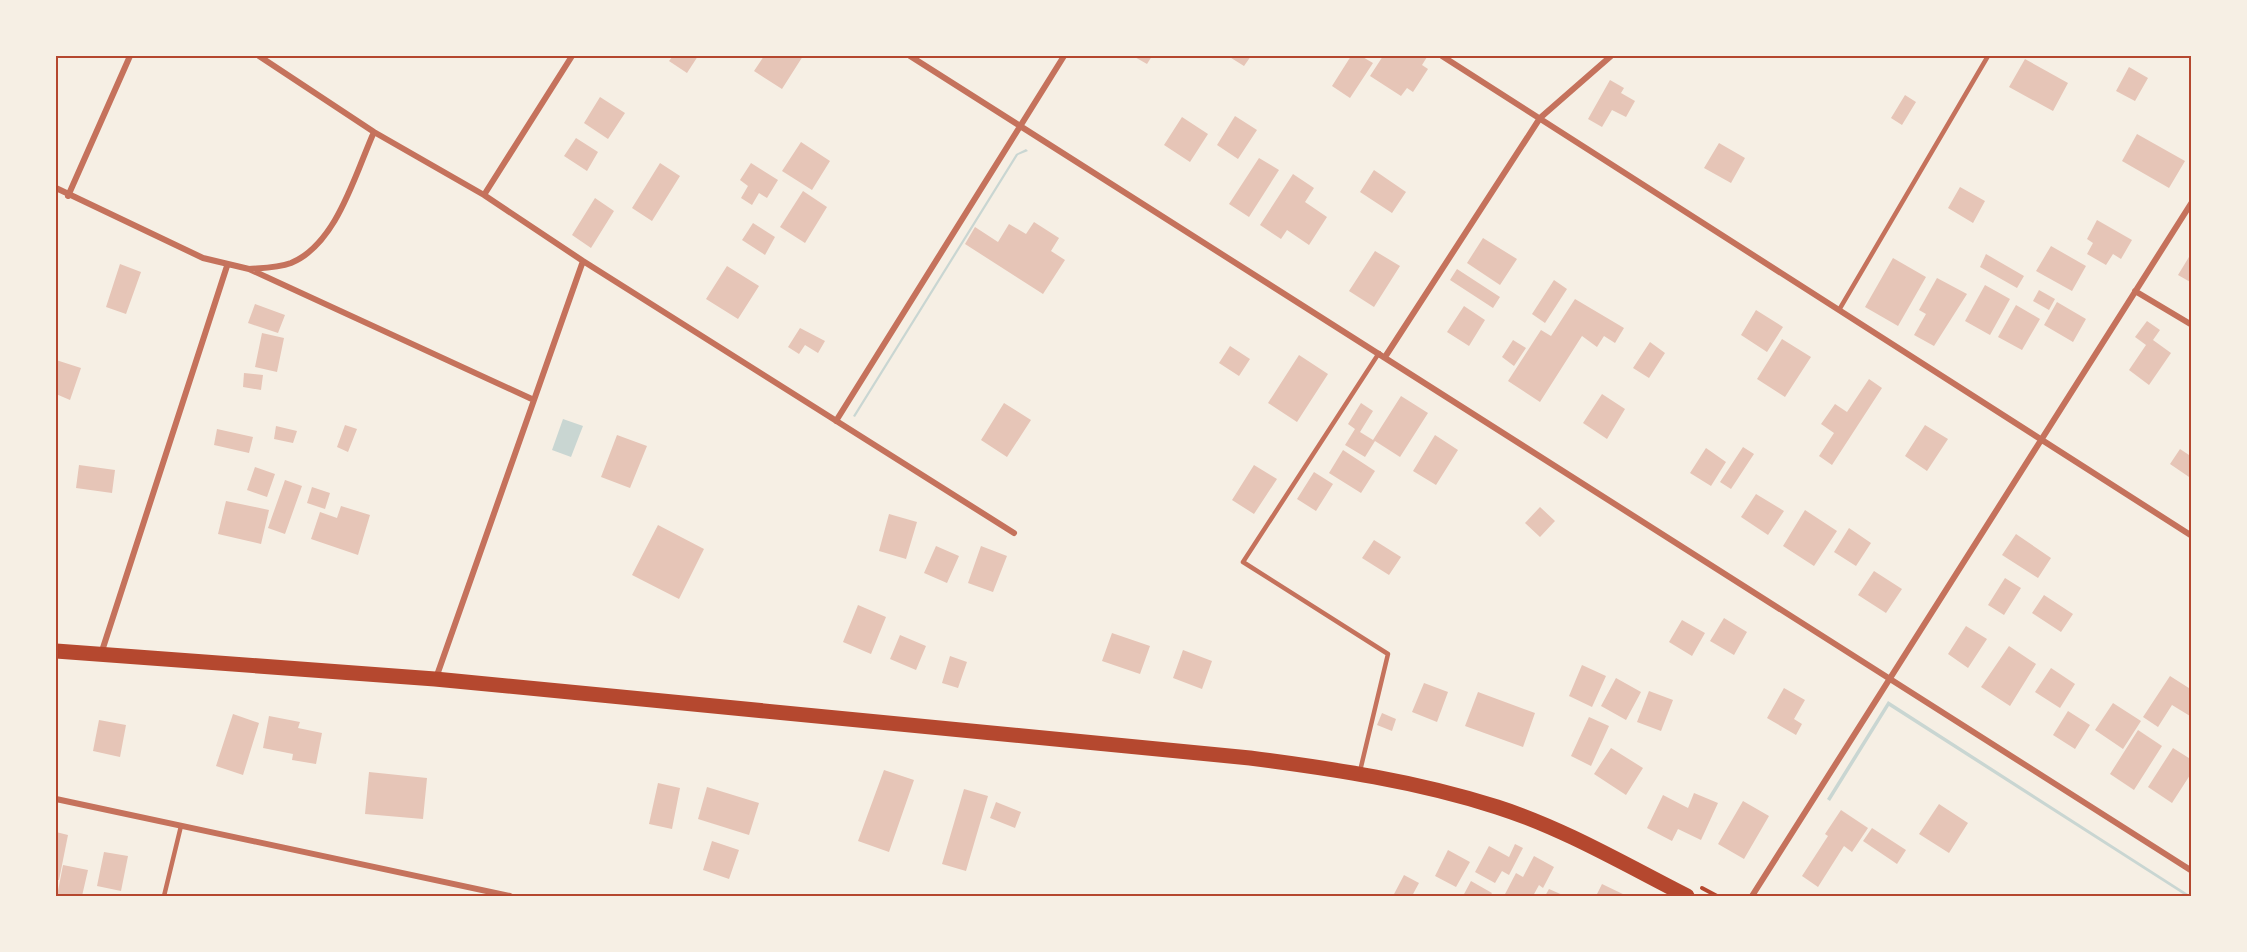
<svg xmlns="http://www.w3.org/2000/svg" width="2247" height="952" font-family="Arial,sans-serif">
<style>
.water{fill:#c9d6d2}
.building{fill:#e6c5b7}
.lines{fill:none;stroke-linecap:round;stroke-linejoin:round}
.path{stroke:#b5482f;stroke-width:4}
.service{stroke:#c5725c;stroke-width:4.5}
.minor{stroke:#c5725c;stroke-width:6}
.primary{stroke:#b5482f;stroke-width:15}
.neatline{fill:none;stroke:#b5482f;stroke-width:2}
</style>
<rect width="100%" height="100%" fill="#f6efe4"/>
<path class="water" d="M1026,149L1028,151L1018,155L855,417L853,416L1016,154Z
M563,419L583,426L571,457L552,450Z
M1888,701L2191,896H2186L1889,706L1830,801L1827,799Z"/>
<path class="building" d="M673,56H698L687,73L669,61Z
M764,56H803L782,89L754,71Z
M1133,56H1152L1147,64Z
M1228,56H1251L1244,66Z
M1351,56H1361L1373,63L1350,98L1332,86Z
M1383,56L1427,57L1422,65L1428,69L1413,92L1407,88L1401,96L1370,76Z
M2025,59L2068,83L2053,111L2009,87Z
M2129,67L2148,78L2135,101L2116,91Z
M1610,80L1624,88L1621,93L1635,101L1626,117L1612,110L1602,127L1588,119Z
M1905,95L1916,102L1902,125L1891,118Z
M600,97L625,113L608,139L584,123Z
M1235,116L1257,130L1238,159L1217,145Z
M1182,117L1208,134L1190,162L1164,145Z
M2137,134L2185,161L2169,188L2122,161Z
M576,138L598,152L587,171L564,156Z
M801,142L830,161L812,190L782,171Z
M1719,143L1745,158L1731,183L1704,168Z
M1259,158L1279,170L1249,217L1229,204Z
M660,163L680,176L652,221L632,208Z
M751,163L778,180L767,198L759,193L752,205L741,198L748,186L740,180Z
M1374,170L1406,192L1392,213L1360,192Z
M1293,174L1314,188L1305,202L1327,217L1309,245L1287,230L1281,239L1260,225Z
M1960,187L1985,201L1973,223L1948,208Z
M803,191L827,207L805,243L780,227Z
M595,198L614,211L591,248L572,235Z
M2097,220L2132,240L2121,259L2113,254L2106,265L2087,254L2093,243L2087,239Z
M1034,222L1059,238L1051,251L1065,260L1043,294L965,244L975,227L998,242L1009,224L1026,234Z
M753,223L775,237L765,255L742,240Z
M1483,238L1517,259L1500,285L1467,263Z
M2051,246L2086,266L2072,291L2036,271Z
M1375,251L1400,266L1374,307L1349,291Z
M2192,252V283L2178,275Z
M1986,254L2024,276L2017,288L1980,267Z
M1893,258L1926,277L1898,326L1865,307Z
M120,264L141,272L126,314L106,307Z
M727,266L759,286L738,319L706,299Z
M1457,269L1500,297L1493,308L1450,280Z
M1937,278L1967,294L1934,346L1914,335L1926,314L1919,310Z
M1554,280L1567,289L1545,323L1532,314Z
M1985,285L2010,299L1990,335L1965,321Z
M2039,290L2055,299L2049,310L2033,301Z
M1575,299L1624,328L1615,343L1604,336L1597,347L1582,336L1540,402L1508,381L1541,330L1551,336Z
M2057,302L2086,319L2073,342L2044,325Z
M255,304L285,315L278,333L248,323Z
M2016,305L2040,319L2022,350L1998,337Z
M1464,306L1485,320L1469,346L1447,332Z
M1756,310L1783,327L1767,352L1741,335Z
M2147,321L2160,330L2153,340L2171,353L2149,385L2129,370L2146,345L2135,337Z
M800,328L825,341L818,353L805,345L799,354L788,347Z
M262,333L284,338L277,372L255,367Z
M1782,339L1811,357L1785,397L1757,379Z
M1513,340L1526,348L1514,366L1502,357Z
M1650,342L1665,353L1649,378L1633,368Z
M1230,346L1250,359L1239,376L1219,363Z
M1299,355L1328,374L1297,422L1268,403Z
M56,360L81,368L70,400L56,394Z
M244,373L263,375L261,390L243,387Z
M1869,379L1882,388L1832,465L1819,456L1834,433L1821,424L1835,404L1847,412Z
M1602,394L1625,409L1607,439L1583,423Z
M1401,396L1428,413L1400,457L1375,441L1365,457L1345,445L1355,429L1348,424L1361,403L1373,411L1360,432L1373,440Z
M1004,403L1031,420L1007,457L981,440Z
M345,425L357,429L348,452L337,447Z
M1925,425L1948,439L1927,471L1905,456Z
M276,426L297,431L293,443L274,439Z
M217,429L253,437L249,453L214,445Z
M617,435L647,446L630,488L601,477Z
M1435,435L1458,450L1436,485L1413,471Z
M1743,447L1754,454L1731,489L1720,482Z
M1706,448L1726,462L1711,486L1690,473Z
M2180,449L2192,457V479L2170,464Z
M1343,450L1375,471L1361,493L1329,473Z
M79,465L115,470L112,493L76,488Z
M1254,465L1277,479L1254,514L1232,500Z
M255,467L275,474L267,497L247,490Z
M1314,472L1333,484L1316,511L1297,499Z
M285,480L302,486L285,534L268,528Z
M312,487L330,493L325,509L307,503Z
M1756,494L1784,511L1768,535L1741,517Z
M226,501L269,510L261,544L218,534Z
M341,506L370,515L358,555L311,539L320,512L337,518Z
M1540,507L1555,521L1540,537L1525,523Z
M1805,510L1837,531L1814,566L1783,546Z
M889,514L917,522L906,559L879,551Z
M658,525L704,549L679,599L632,575Z
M1849,528L1871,543L1856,566L1834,552Z
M2016,534L2051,558L2038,578L2002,555Z
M1374,540L1401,557L1389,575L1362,558Z
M936,546L959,556L947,583L924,573Z
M981,546L1007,556L993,592L968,583Z
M1874,571L1902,589L1886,613L1858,595Z
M2005,578L2021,588L2004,615L1988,605Z
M2044,595L2073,614L2061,632L2032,613Z
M858,605L886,617L871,654L843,642Z
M1724,618L1747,632L1734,655L1710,641Z
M1682,620L1705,633L1692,656L1669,642Z
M1966,626L1987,639L1968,668L1948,654Z
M1112,633L1150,646L1140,674L1102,661Z
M900,635L926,646L916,670L890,659Z
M2009,646L2036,664L2010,706L1981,687Z
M1183,650L1212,661L1202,689L1173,678Z
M950,656L967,662L958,688L942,683Z
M1582,665L1606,676L1592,707L1569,696Z
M2051,668L2075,684L2060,708L2035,692Z
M2170,676L2192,690V714L2190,716L2172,705L2158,727L2143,717Z
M1616,678L1641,692L1626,720L1601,706Z
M1424,683L1448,692L1437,722L1412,712Z
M1784,688L1805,700L1794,719L1802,724L1796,735L1767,718Z
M1649,691L1673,700L1661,731L1637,722Z
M1478,692L1535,713L1523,747L1465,726Z
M2113,703L2141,721L2123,749L2095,730Z
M2068,711L2090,725L2075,749L2053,735Z
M1382,713L1396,719L1392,731L1377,725Z
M233,714L259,723L243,775L216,766Z
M269,716L300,722L298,728L322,733L316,764L292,760L293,754L263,748Z
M1589,717L1609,726L1591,766L1571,756Z
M99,720L126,725L120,757L93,751Z
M2138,730L2162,746L2134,790L2110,774Z
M1611,748L1643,768L1626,795L1594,774Z
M2173,748L2192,760V772L2172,803L2148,787Z
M884,770L914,780L889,852L858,841Z
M369,772L427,778L423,819L365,814Z
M658,783L680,788L672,829L649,824Z
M707,787L759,803L749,835L698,819Z
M964,789L988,796L966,871L942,864Z
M1694,793L1718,803L1701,840L1678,829L1672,841L1647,828L1663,795L1688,808Z
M1743,801L1769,816L1744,859L1718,844Z
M996,802L1021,812L1015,828L990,818Z
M1939,804L1968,823L1949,853L1919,834Z
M1841,810L1868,828L1852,852L1844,846L1818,887L1802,876L1828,836L1825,834Z
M1872,828L1906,850L1897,864L1863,841Z
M56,832L68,835L59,880H56Z
M712,841L739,850L729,879L703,870Z
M1515,844L1523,848L1509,875L1502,871L1495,883L1475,872L1489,846L1509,857Z
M1448,850L1470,862L1456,887L1435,876Z
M104,852L128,856L121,891L97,886Z
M1534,856L1554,867L1543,888L1539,885L1533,896H1504L1516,873L1523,877Z
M63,865L88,870L82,896H57Z
M1404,875L1419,883L1412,896H1393Z
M1471,881L1492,893L1490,896H1463Z
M1602,884L1627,896H1596Z
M1549,889L1565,896H1545Z"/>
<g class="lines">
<path class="path" d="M1702,888L1717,896"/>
<path class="service" d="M1839,310L1988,56
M1360,771L1388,654L1243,562L1379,353
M164,896L181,826"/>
<path class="minor" d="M259,56L374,132L484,195L583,261L1014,533
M910,56L2192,871
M1442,56L2192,536
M56,188L203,258L249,269L534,400
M484,195L572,56
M68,196L130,56
M249,269C263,268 278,268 291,263C337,244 355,174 374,132
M2135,291L2192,325
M1385,357L1540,118L1611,56
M836,421L1064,56
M101,654L227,266
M436,678L583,261
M56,799L510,896
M1752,896L2192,202"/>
<path class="primary" d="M56,651L435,679L1250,758C1334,769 1416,781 1497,807C1563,828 1626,865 1687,896"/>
</g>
<rect width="2247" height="952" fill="none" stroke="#f6efe4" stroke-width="114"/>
<rect x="57" y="57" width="2133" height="838" class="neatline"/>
</svg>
